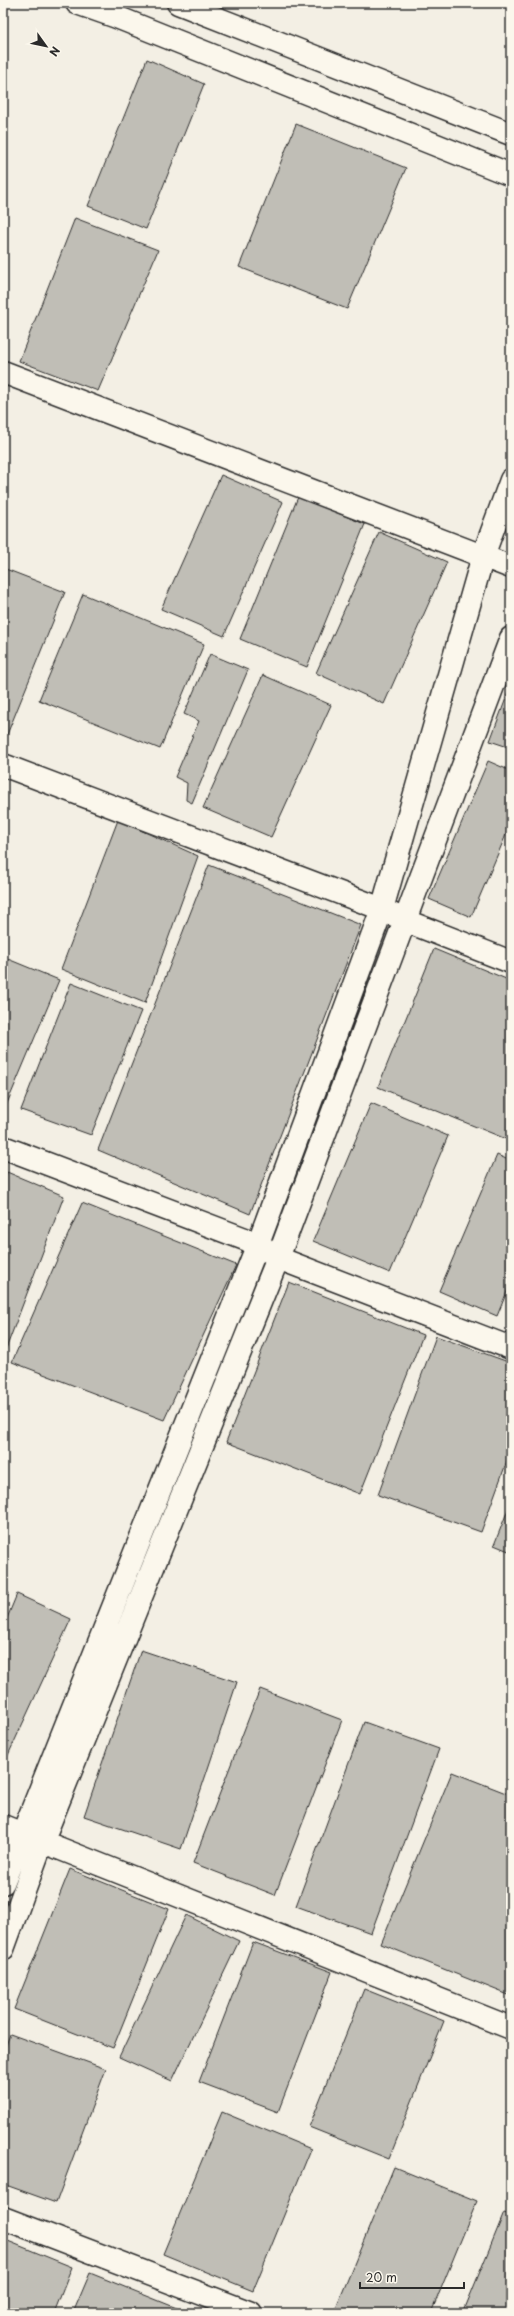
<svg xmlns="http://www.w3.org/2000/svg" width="514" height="2316" font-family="'Playpen Sans',sans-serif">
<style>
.building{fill:#c0beb6;stroke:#2b2b2b}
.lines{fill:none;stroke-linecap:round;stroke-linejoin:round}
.minor-casing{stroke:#2b2b2b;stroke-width:25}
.minor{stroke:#fbf7ec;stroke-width:22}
</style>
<rect width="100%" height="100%" fill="#f3efe4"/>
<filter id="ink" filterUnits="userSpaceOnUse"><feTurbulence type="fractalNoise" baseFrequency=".025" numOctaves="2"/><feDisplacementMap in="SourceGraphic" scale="8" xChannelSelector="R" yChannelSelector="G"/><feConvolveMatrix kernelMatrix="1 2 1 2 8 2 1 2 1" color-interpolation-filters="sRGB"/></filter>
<g filter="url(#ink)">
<path class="building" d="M147,59L204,84L146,229L88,206Z
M296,124L406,168L347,309L239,267Z
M75,218L158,250L98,391L19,361Z
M221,475L283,502L224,636L161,609Z
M298,497L365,524L307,667L240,639Z
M379,532L447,562L384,704L316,673Z
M3,568L65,592L6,737L3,736Z
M83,594L204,644L160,749L39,700Z
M210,654L248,670L192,803L186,800L187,783L175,777L199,721L184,714Z
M263,675L331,705L271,837L203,808Z
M511,685V748L490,741Z
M488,761L511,771V823L471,917L429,899Z
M118,820L198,856L145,1003L61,969Z
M209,865L361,925L250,1214L98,1150Z
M434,949L511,981V1141L378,1087Z
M3,957L59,980L3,1113Z
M71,983L141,1011L91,1135L21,1110Z
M371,1103L448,1136L390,1273L313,1241Z
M497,1155L511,1161V1282L497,1316L439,1291Z
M7,1172L64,1196L4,1354L3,1182Z
M82,1203L236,1265L164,1420L12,1362Z
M289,1282L423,1335L360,1494L226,1442Z
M436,1336L511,1363V1450L481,1532L378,1495Z
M511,1502V1552L494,1545Z
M3,1590L9,1593L3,1607Z
M17,1594L71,1619L3,1766V1628Z
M141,1650L237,1682L181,1849L84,1816Z
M260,1689L342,1720L275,1895L193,1863Z
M364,1722L439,1749L371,1933L296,1906Z
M452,1772L511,1795V1996L381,1944Z
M70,1869L169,1909L113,2048L14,2009Z
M186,1915L239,1941L172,2081L119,2057Z
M253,1942L332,1972L278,2112L199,2082Z
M364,1989L444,2021L389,2159L309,2127Z
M10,2034L106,2069L56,2203L3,2184V2054Z
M222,2112L311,2149L253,2291L163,2254Z
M394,2167L477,2201L431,2313H334Z
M504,2213L511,2215V2313H463Z
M3,2239L72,2267L54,2313H3Z
M90,2273L189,2313H73Z"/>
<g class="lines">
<defs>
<path id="minor" d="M77,3L114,16L511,175
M178,3L511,134
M3,372L511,567
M3,765L382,909L406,921L511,962
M3,1147L258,1244L278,1258L511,1348
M3,1826L511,2028
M3,1883L258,1244L382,909L483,556L511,480
M3,1949L42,1842L278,1258L511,638
M3,2218L251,2313"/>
</defs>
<use href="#minor" class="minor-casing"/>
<use href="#minor" class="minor"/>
</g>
</g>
<rect width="514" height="2316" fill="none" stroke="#fbf7ec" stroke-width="16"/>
<rect x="8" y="8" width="498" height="2300" fill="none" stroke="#2b2b2b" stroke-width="1.5" filter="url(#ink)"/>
<g transform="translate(46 46) rotate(123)" stroke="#fbf7ec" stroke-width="3" paint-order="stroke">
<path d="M0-3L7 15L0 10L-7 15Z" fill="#2b2b2b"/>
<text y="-6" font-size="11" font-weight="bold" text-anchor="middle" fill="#2b2b2b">N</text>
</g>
<path d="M360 2282v6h104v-6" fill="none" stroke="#2b2b2b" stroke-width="2"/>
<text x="366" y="2282" font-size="12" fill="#2b2b2b" stroke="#fbf7ec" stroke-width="3" paint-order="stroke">20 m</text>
</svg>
